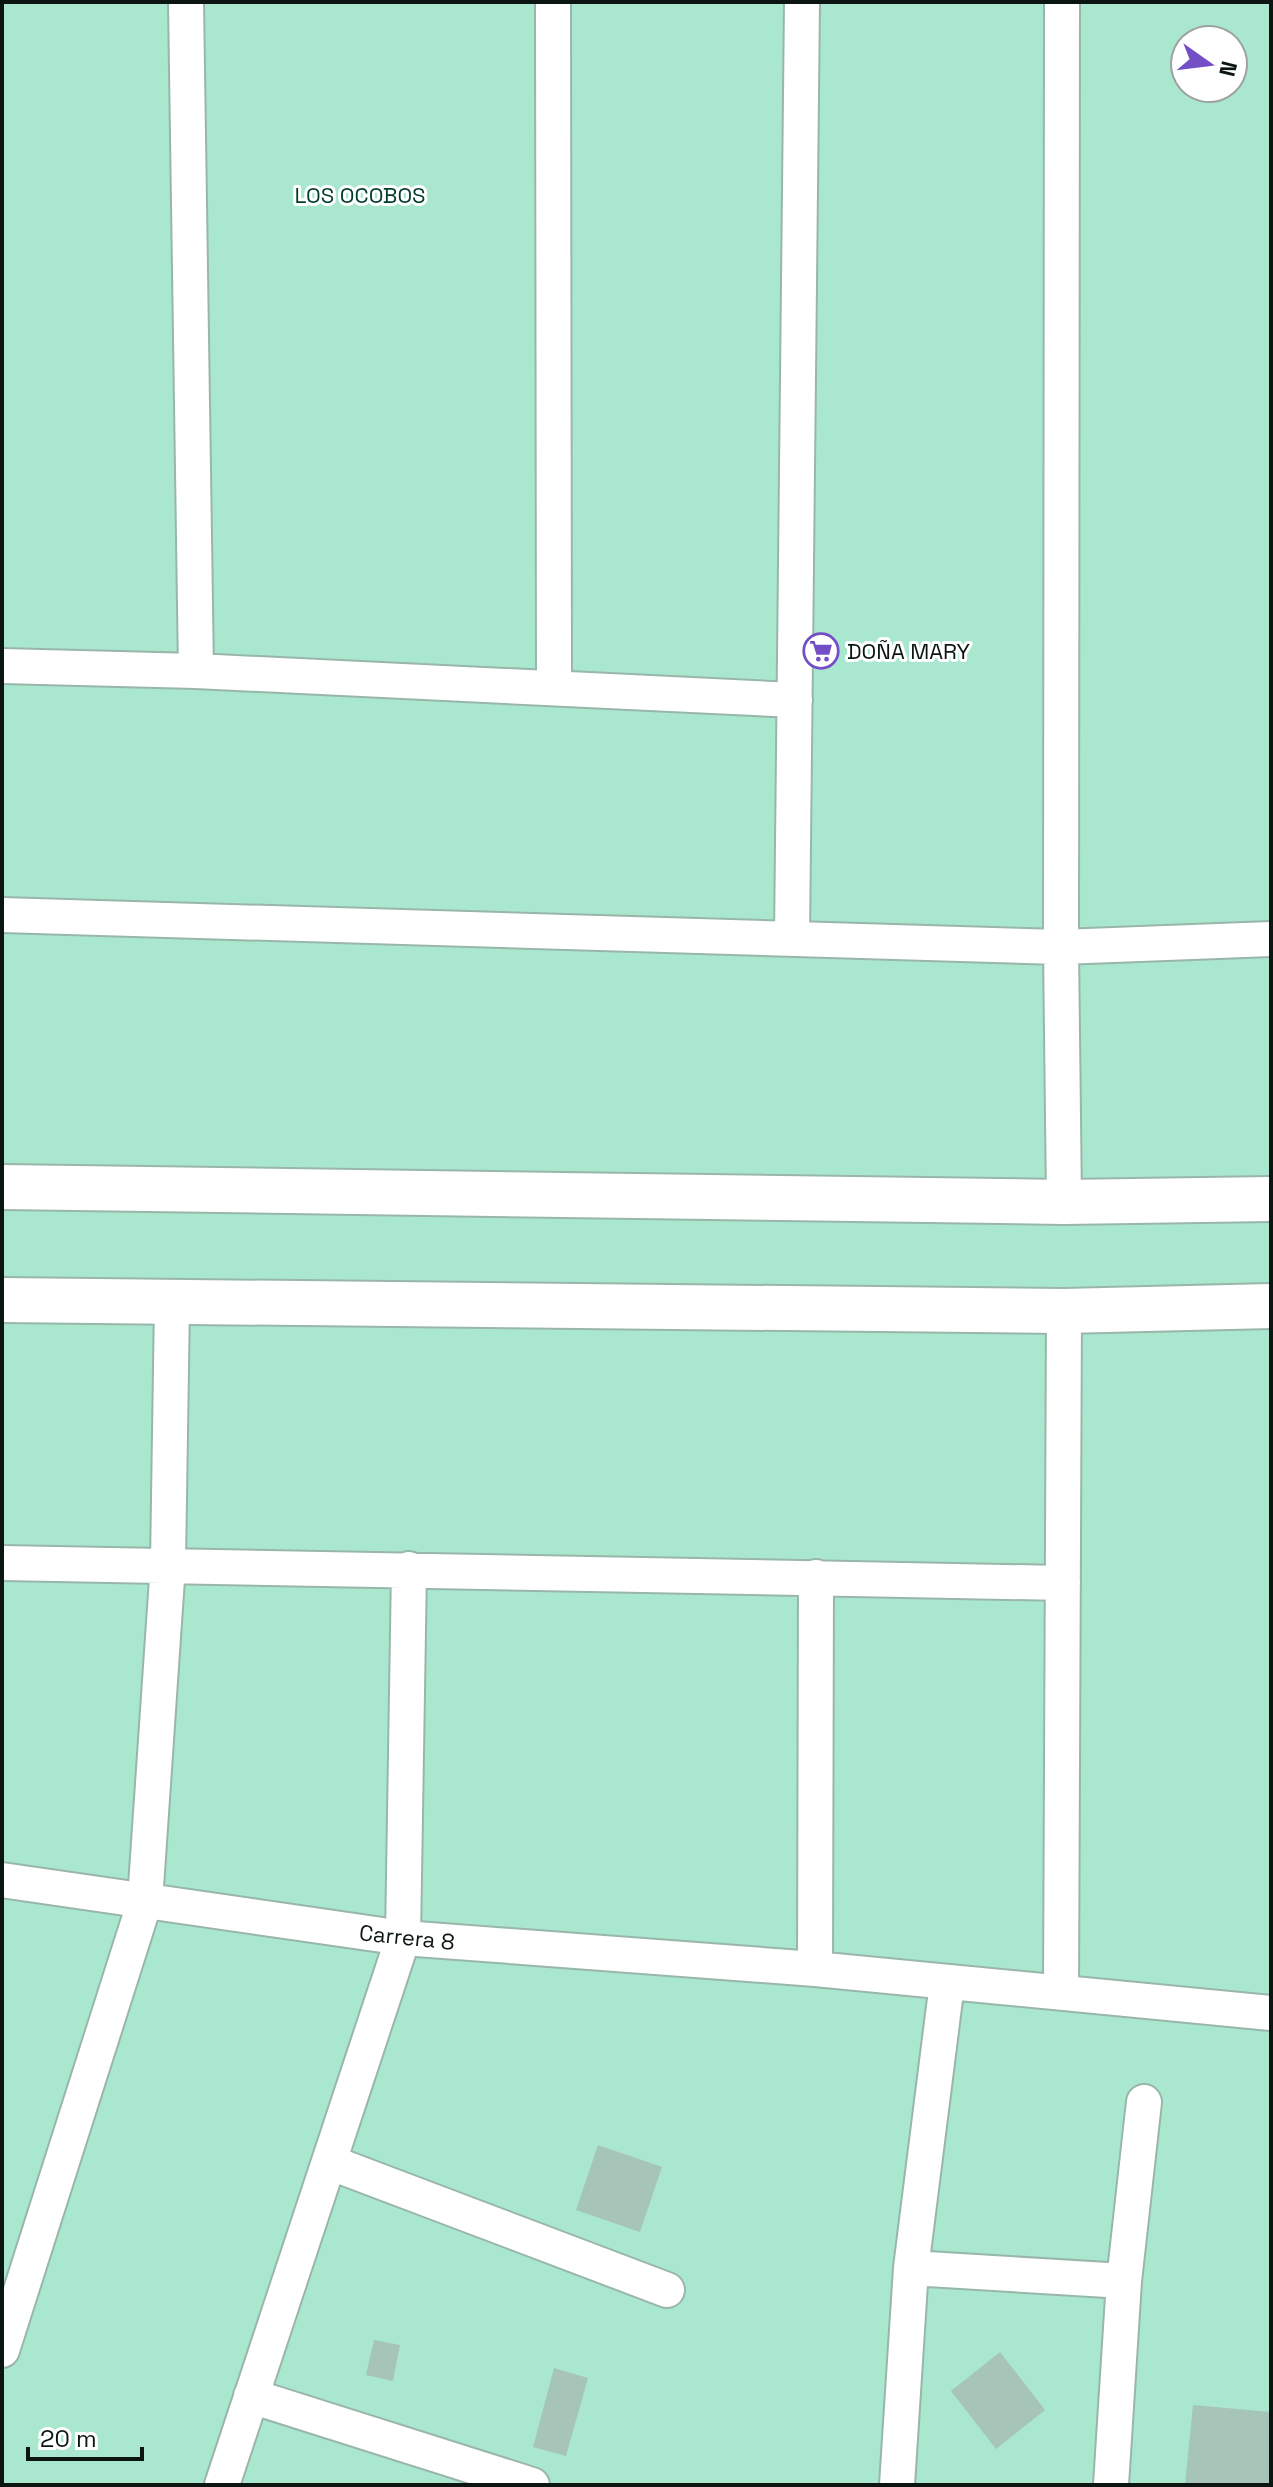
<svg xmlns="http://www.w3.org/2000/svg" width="1273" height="2487" font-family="'Space Grotesk',sans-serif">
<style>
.green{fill:#aae7cf;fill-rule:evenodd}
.building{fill:#a6c4b8}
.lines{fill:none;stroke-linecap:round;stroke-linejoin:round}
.minor-casing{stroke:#99b6aa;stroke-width:38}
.secondary-casing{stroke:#99b6aa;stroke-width:48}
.minor{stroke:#fff;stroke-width:34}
.secondary{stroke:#fff;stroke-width:44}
.labels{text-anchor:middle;stroke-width:6;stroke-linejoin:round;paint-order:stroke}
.park-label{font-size:22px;fill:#003d2c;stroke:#fff}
.poi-label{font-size:22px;fill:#0b1612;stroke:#fff;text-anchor:start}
.street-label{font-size:22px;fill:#0b1612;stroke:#fff}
</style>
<rect width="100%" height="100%" fill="#d4f2e5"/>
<path class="green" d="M2,2H1271V2485H2ZM1185,40H1233V88H1185Z"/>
<path class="building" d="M598,2145L662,2167L640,2232L576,2210Z
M374,2340L400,2345L393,2381L366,2375Z
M1000,2352L1045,2410L996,2449L951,2391Z
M554,2368L588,2378L566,2456L533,2447Z
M1193,2405L1271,2412V2485H1185Z"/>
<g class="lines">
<defs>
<path id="minor" d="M186,2L196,671
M553,2L554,688
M1062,2L1061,947L1064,1202
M2,666L196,671L795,700
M2,915L1061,947L1271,939
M792,938L802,2
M2,1563L1063,1583
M2,1880L403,1938L815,1969L1271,2013
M815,1969L816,1577
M1061,1992L1064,1311
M329,2162L667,2290
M911,2268L1124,2281
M2,2350L145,1901L168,1564L172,1302
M251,2396L532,2485
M222,2485L403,1938L409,1569
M897,2485L911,2268L947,1983
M1111,2485L1124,2281L1144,2102"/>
<path id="secondary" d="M2,1187L1064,1202L1271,1199
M2,1300L1064,1311L1271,1306"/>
</defs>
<use href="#minor" class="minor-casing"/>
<use href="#secondary" class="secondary-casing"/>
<use href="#minor" class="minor"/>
<use href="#secondary" class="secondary"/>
</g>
<defs>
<symbol id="supermarket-ring" viewBox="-11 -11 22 22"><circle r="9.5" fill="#fff" stroke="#744ec7" stroke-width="1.5"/><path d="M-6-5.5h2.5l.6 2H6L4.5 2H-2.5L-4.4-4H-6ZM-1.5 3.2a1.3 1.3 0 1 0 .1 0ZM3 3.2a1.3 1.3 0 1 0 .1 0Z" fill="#744ec7"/></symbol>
</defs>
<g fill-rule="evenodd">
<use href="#supermarket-ring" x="801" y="631" width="40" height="40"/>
</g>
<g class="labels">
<g class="park-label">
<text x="360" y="203">LOS OCOBOS</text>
</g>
<g class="poi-label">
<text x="847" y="659">DOÑA MARY</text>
</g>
<g class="street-label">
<text transform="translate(407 1937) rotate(6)" y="8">Carrera 8</text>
</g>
</g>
<rect width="1273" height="2487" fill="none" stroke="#0b1612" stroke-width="8"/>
<g transform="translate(1209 64) rotate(104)"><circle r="38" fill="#ffffff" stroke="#9da2a0" stroke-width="2"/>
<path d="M0-6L14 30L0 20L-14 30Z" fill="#744ec7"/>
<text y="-12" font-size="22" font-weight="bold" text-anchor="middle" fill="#0b1612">N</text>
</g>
<path d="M28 2447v12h114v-12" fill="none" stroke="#0b1612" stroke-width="4"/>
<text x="40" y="2447" font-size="24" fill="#0b1612" stroke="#ffffff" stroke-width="6" paint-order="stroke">20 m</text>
</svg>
